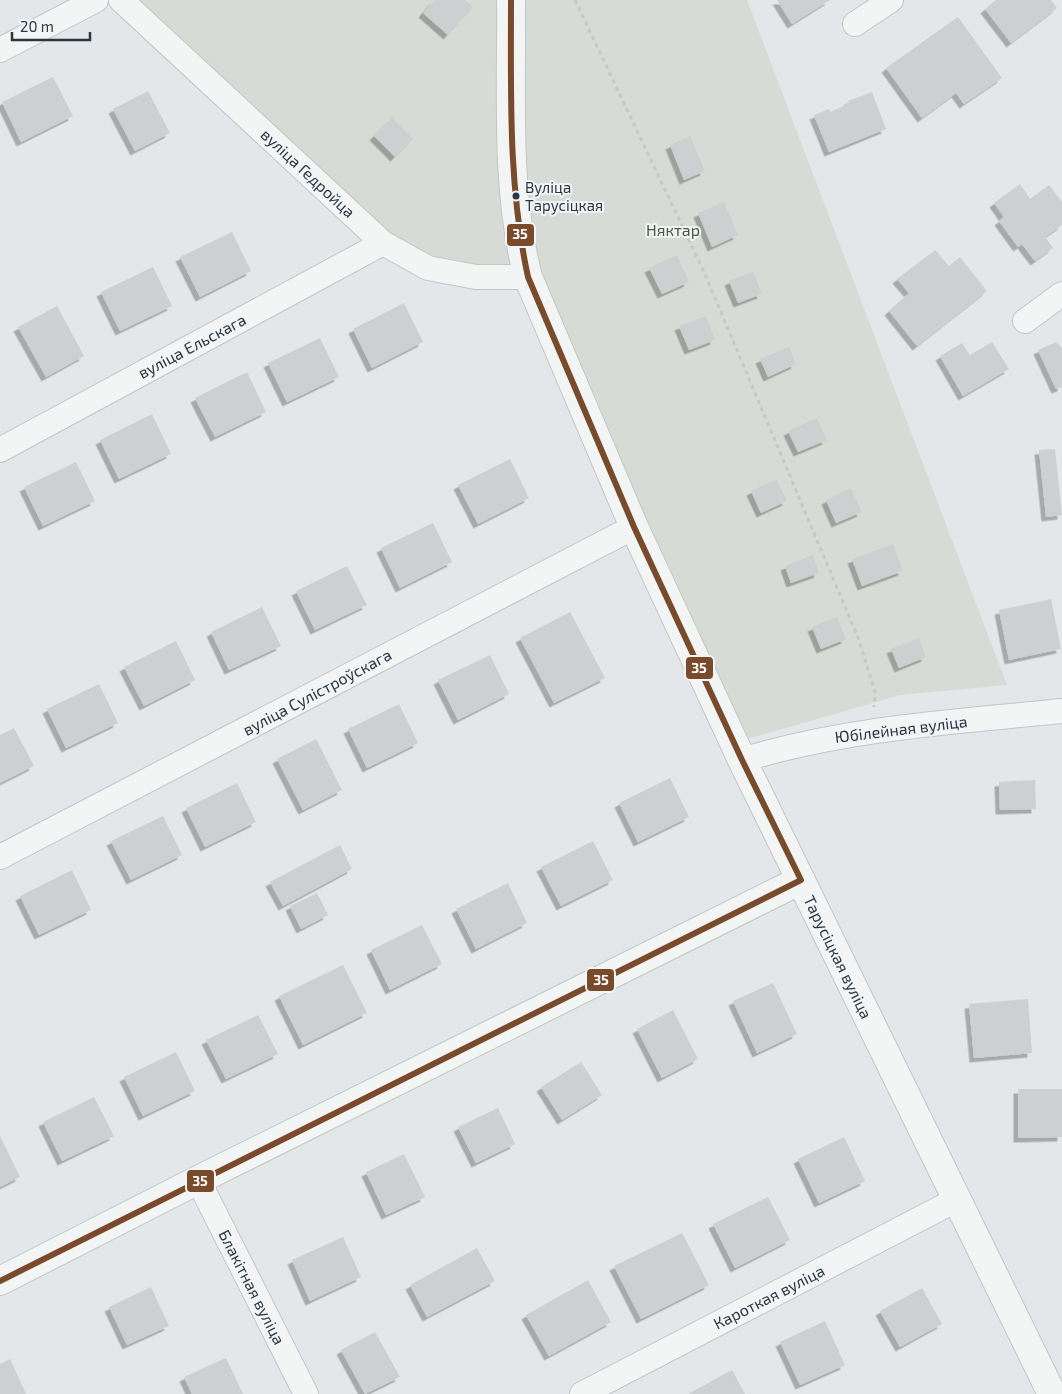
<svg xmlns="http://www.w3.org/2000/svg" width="1062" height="1394" font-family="'Exo 2',sans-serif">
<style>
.green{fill:#d6dcd5}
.building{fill:#cdcfd1;filter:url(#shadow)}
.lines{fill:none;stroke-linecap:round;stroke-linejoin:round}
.minor-casing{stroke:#c2c5c7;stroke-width:26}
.tertiary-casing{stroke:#c2c5c7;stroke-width:30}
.path{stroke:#c5c7c8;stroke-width:3;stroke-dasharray:4 4;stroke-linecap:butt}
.minor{stroke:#f3f5f5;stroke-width:24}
.tertiary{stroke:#f3f5f5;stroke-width:28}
.bus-1-casing{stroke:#f2f5f7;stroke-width:10}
.bus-1{stroke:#7a4b2a;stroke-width:6}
.bus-dot{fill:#2c3740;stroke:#f2f5f7;stroke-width:2}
.labels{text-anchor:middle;stroke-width:4;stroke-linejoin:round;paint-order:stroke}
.bus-label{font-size:15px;fill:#2c3740;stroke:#f2f5f7;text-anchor:start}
.street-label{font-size:16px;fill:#2c3740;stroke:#f2f5f7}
.park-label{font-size:16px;fill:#465b3b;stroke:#f2f5f7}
.line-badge{stroke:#f2f5f7;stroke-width:2}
.badge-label{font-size:14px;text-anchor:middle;font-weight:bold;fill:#fff}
</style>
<defs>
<filter id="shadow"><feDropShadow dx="-4.5" dy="4.5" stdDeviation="0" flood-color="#0004"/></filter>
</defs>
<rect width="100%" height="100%" fill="#e4e7e9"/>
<path class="green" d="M121,0H747L1007,685L900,695L734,743L528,277L428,268Z"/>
<path class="building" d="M434,0H465L473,7L448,35L423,13Z
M777,0H830L792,24Z
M996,0H1051L1057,8L1011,43L985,9Z
M958,17L1002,78L964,104L956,93L922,118L886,68Z
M53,77L73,116L21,142L2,102Z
M148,91L170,133L135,151L113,109Z
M872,92L886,129L829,152L814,115L829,109L830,112L849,104L848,101Z
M392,118L413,139L395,157L374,136Z
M690,136L705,171L684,180L670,145Z
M1020,184L1030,199L1049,185L1062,202V225L1045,237L1053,248L1035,261L1022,244L1018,247L999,221L1004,217L994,203Z
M724,202L738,235L712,247L698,213Z
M232,232L251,271L200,297L180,257Z
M935,250L949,266L960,257L987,291L917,346L889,311L909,293L897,279Z
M677,255L689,282L662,294L649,268Z
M153,267L172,306L120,331L101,292Z
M753,271L762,294L738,303L729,281Z
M404,303L423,342L372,368L353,329Z
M57,306L84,356L46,377L18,327Z
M706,316L715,340L689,350L679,326Z
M320,338L339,377L287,402L268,363Z
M992,342L1009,369L963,396L940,356L962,343L970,355Z
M1056,342L1062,348V387L1056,389L1038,350Z
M789,347L796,364L768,377L760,359Z
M247,372L266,412L215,437L195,398Z
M152,414L171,454L119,479L100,440Z
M817,418L827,440L798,452L788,431Z
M1055,449L1062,515L1046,517L1039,450Z
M510,459L529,498L478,524L458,485Z
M76,462L95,501L43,526L24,487Z
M776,479L787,501L761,513L751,491Z
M851,488L862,512L836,523L826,500Z
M433,523L452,562L400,588L381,548Z
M893,544L903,571L862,586L852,559Z
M813,555L819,573L791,583L785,566Z
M347,566L367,605L315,630L296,591Z
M1051,599L1061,649L1009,660L999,610Z
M262,607L281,646L229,670L211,632Z
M570,612L605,678L554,703L520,638Z
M837,617L846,639L821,649L812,627Z
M919,638L926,657L899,668L891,649Z
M176,641L195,680L144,706L124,667Z
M490,655L509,694L458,720L438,680Z
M99,684L118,723L66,748L47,709Z
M399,704L418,743L367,768L348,729Z
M14,728L34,766L0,783V735Z
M316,739L342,790L303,810L277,759Z
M670,778L689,817L638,842L619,803Z
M1035,780L1036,809L1000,810L999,782Z
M237,783L256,822L205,847L186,808Z
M163,816L182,855L131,880L111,841Z
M593,841L613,880L561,906L541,867Z
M340,845L352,869L283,906L270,882Z
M72,870L91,910L39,935L20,896Z
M508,883L527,923L476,949L456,909Z
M317,893L328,915L301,929L290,906Z
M422,925L442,964L390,990L371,950Z
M343,965L367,1013L303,1045L279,996Z
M773,983L797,1034L757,1053L733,1001Z
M1028,999L1032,1053L974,1058L969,1004Z
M673,1010L698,1059L662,1078L637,1029Z
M258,1015L278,1054L226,1079L206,1040Z
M176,1052L195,1091L143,1116L124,1077Z
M581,1062L602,1095L562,1120L541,1087Z
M1018,1089H1062V1137L1018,1138Z
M94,1097L114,1136L62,1161L43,1122Z
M498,1108L515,1144L476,1163L458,1127Z
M0,1136L20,1177L0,1187Z
M844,1137L865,1181L819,1203L798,1159Z
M404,1154L425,1197L386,1215L366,1172Z
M768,1197L790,1240L735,1268L713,1224Z
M682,1233L709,1285L641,1319L614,1266Z
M343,1237L361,1277L310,1301L292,1260Z
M477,1248L495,1281L427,1317L410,1285Z
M588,1280L611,1322L549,1356L526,1315Z
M151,1287L169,1326L127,1345L109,1307Z
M922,1288L942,1324L900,1347L880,1311Z
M825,1321L845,1365L800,1385L780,1342Z
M375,1332L400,1377L365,1394L341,1350Z
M226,1358L243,1394H192L184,1377Z
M10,1359L26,1394H0V1364Z
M732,1370L745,1394H688Z"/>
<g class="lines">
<defs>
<path id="minor" d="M121,0L383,243L428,268L476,277H528
M855,24L891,0
M0,50L96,0
M1025,321L1062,294
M0,450L383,243
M742,760C846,728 954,722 1062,711
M0,857L634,527
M198,1180L306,1394
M582,1394L956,1200"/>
<path id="tertiary" d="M511,0C512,92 505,188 528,277L634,527L742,760L1052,1394
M0,1281L198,1180L801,880"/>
</defs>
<use href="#minor" class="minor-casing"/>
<use href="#tertiary" class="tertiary-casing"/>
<path class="path" d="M575,0L704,272L859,640L875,692L874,707"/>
<use href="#minor" class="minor"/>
<use href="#tertiary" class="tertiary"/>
<defs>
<path id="bus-1" d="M511,0C511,93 508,185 528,277L634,527L742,760L801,880
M0,1281L801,880"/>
</defs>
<use href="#bus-1" class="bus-1-casing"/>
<use href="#bus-1" class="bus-1"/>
</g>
<circle class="bus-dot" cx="516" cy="196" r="4.5"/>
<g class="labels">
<g class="bus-label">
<text x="525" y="193">Вуліца<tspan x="525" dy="18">Тарусіцкая</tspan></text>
</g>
<g class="street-label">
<text transform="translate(308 173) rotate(43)" y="6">вуліца Гедройца</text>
<text transform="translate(192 346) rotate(-28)" y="6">вуліца Ельскага</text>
<text transform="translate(317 692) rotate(-28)" y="6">вуліца Сулістроўскага</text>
<text transform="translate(901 729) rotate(-7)" y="6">Юбілейная вуліца</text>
<text transform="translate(838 957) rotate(64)" y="6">Тарусіцкая вуліца</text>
<text transform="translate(252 1287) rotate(63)" y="6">Блакітная вуліца</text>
<text transform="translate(769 1297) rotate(-27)" y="6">Кароткая вуліца</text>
</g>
<g class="park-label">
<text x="673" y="236">Няктар</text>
</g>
</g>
<g class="line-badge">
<rect x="506" y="223" width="29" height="24" rx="5" fill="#7a4b2a"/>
<rect x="685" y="656" width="29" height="24" rx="5" fill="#7a4b2a"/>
<rect x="586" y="968" width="29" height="24" rx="5" fill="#7a4b2a"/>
<rect x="186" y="1169" width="29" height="24" rx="5" fill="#7a4b2a"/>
</g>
<g class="badge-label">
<text x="520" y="239">35</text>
<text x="699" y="673">35</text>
<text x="601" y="985">35</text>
<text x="200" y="1186">35</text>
</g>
<path d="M12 32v8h78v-8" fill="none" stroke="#2c3740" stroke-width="2.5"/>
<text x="20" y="32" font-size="15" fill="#2c3740" stroke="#f2f5f7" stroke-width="4" paint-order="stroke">20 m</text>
</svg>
